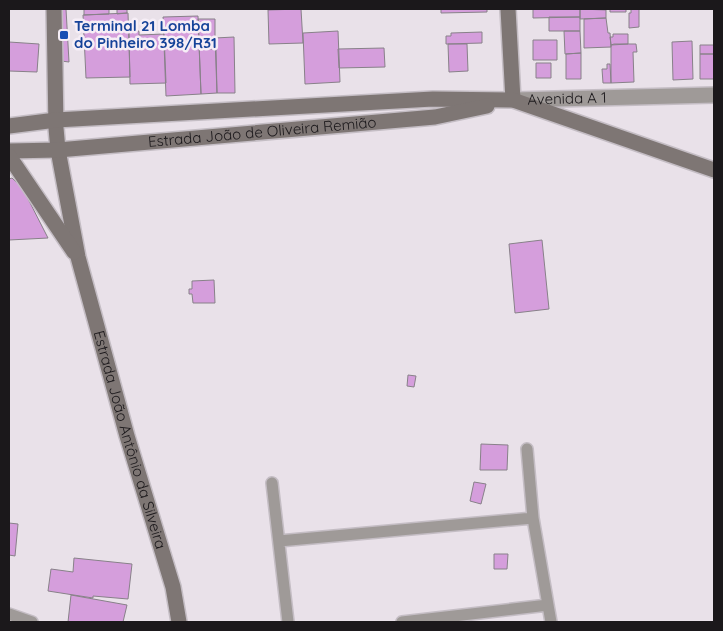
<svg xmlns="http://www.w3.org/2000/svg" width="723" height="631" font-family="Quicksand,sans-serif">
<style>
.building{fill:#d59edc;stroke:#888189}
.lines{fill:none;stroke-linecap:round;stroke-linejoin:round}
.lane-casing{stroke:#c4bdc4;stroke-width:14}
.street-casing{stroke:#c4bdc4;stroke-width:18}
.secondary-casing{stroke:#c4bdc4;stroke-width:18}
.lane{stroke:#9f9a98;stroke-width:11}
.street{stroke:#9f9a98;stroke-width:15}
.secondary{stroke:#7e7674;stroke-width:15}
.transit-dot{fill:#1a4fb4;stroke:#f6eef6;stroke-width:2}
.labels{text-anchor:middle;stroke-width:5;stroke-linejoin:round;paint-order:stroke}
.transit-label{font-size:15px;font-weight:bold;fill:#164399;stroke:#f6eef6;text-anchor:start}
.street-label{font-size:15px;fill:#1b181b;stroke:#f6eef6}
</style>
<rect width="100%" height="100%" fill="#e9e1e9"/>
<path class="building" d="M58,9H66L69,62L61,61Z
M84,9H109V14L84,15Z
M117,9H127V13L117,14Z
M301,9L303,43L269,44L268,10Z
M441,9H487V12L441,13Z
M533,9H580V17L533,18Z
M580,9L606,10V18L580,19Z
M610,9H626V12H610Z
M631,9H639V27L629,28V13H631Z
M128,13L130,77L86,78L83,15Z
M198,16L201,94L166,96L163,17Z
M549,17H580V31H549Z
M606,18L608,33H610L611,47L584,48V19Z
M198,19H215V38H199Z
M139,31V35L164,34L166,83L130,84L129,32Z
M338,31L340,82L305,84L303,33Z
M564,31H580L581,53L565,54Z
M482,32V43L446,44V36H451V33Z
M613,34H628V44L611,45L610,37H613Z
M234,37L235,93H217L215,38Z
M533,40H557V60H533Z
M692,41L693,79L673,80L672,42Z
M9,42L39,44L37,72L9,71Z
M199,44H203V49H216L217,93L201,94Z
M448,44H467L468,71L449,72Z
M614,44H636L637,52H633L634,82L611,83V45Z
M700,45H714V54H700Z
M384,48L385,67L339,68L338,49Z
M581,53V79H566V54Z
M700,54H714V79H700Z
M536,63H551V78H536Z
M607,64H610L611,83H603L602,69H607Z
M12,178L23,189L48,238L9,240V179Z
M542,240L549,309L515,313L509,244Z
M214,280L215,303H193L192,294H189V289H192V281Z
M408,375L416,376L414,387L407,386Z
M481,444L508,445L507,470H480Z
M474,482L486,484L481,504L470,501Z
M9,523L18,524L15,556L9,555Z
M494,554H508L507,569H494Z
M74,558L132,564L128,599L93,596V598L48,591L51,569L73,572Z
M71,595L127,605L123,622H68Z"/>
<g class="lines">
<defs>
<path id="lane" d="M272,483L288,622
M533,518L548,605
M279,541L533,518L527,449
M9,614L32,622
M402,622L548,605L551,622"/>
<g id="street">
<path id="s1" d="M515,100L714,95"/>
</g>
<g id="secondary">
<path id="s2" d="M54,9L56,128L58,150L78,257L127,436L173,587L179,622"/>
<path d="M508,9L513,100"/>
<path d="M9,126L56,120L433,99L513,100L714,170"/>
<path id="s3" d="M9,151L58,150L435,117L487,106"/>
<path d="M9,156L74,252"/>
</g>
</defs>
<use href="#lane" class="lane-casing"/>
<use href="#street" class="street-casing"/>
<use href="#secondary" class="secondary-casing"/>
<use href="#lane" class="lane"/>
<use href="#street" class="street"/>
<use href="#secondary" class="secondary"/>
</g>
<rect class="transit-dot" x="59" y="30" width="10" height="10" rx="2.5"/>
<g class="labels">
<g class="transit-label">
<text x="74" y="31">Terminal 21 Lomba<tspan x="74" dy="17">do Pinheiro 398/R31</tspan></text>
</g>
<g class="street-label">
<text dy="5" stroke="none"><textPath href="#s1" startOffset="52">Avenida A 1</textPath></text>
<text dy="5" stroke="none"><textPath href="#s3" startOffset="254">Estrada João de Oliveira Remião</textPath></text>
<text dy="5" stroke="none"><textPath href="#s2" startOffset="440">Estrada João Antônio da Silveira</textPath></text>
</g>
</g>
<rect width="723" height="631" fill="none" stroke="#1b181b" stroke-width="20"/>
</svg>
